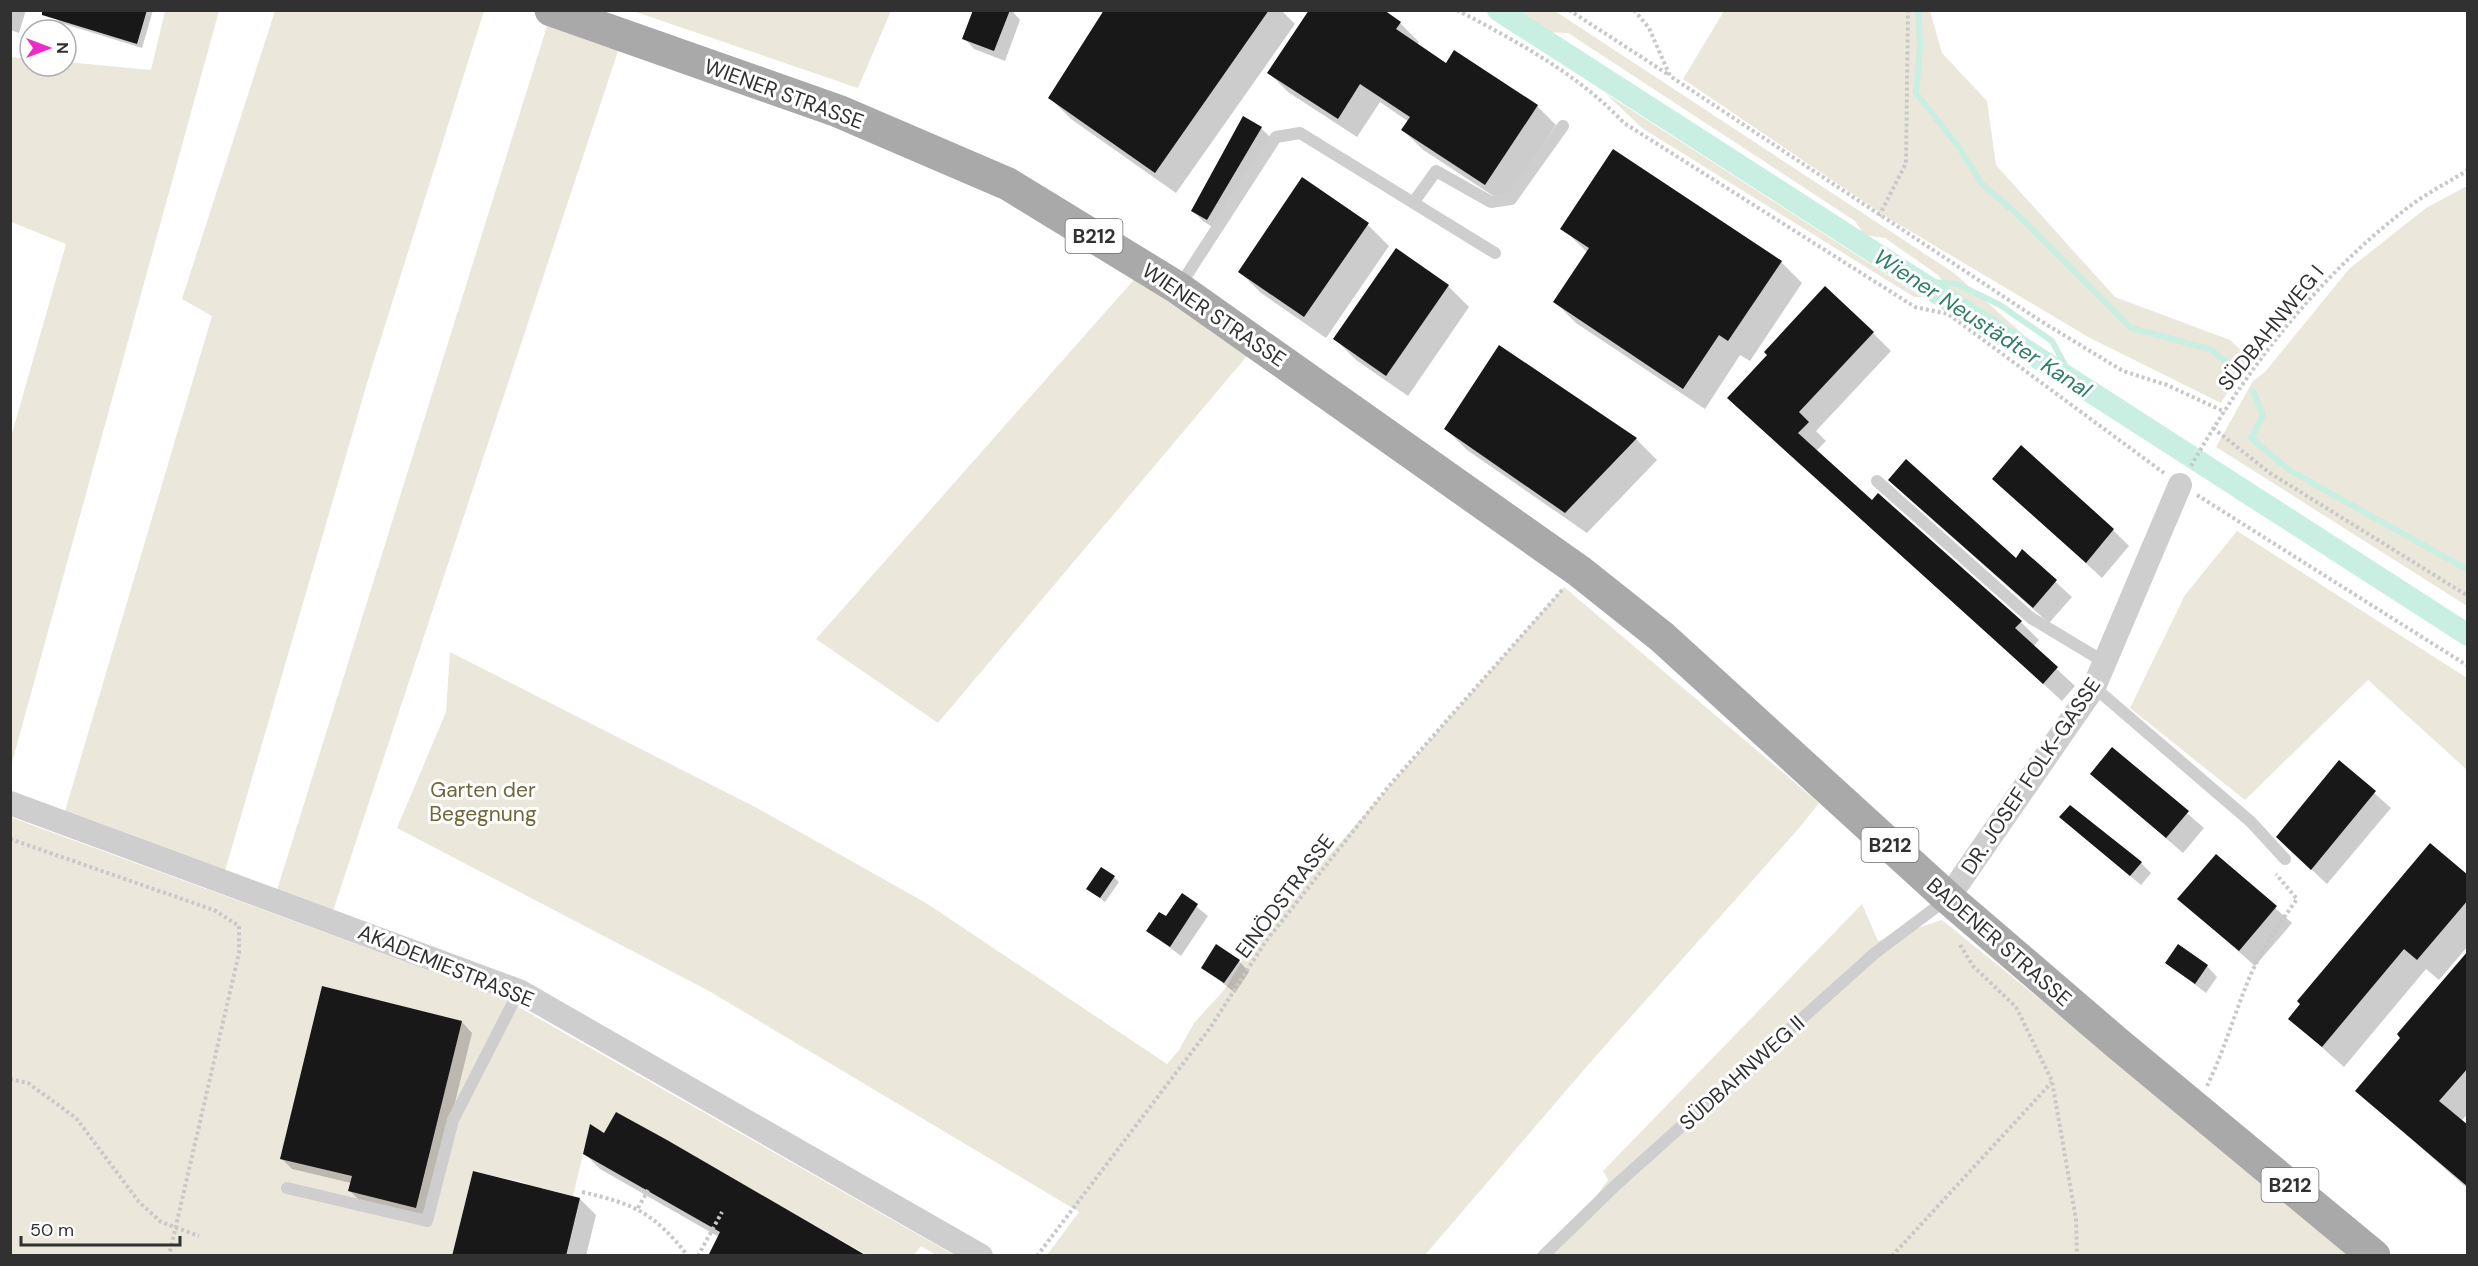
<svg xmlns="http://www.w3.org/2000/svg" width="2478" height="1266" font-family="'DM Sans',sans-serif">
<style>
.green{fill:#ebe7db}
.shadow{fill:#0003}
.lines{fill:none;stroke-linecap:round;stroke-linejoin:round}
.stream{stroke:#c9efe3;stroke-width:6}
.canal{stroke:#c9efe3;stroke-width:22}
.building{fill:#181818}
.path{stroke:#c8c8c8;stroke-width:4;stroke-dasharray:3 3;stroke-linecap:butt}
.lane{stroke:#cecece;stroke-width:12}
.street{stroke:#cecece;stroke-width:24}
.primary{stroke:#a9a9a9;stroke-width:33}
.labels{text-anchor:middle;stroke-width:6;stroke-linejoin:round;paint-order:stroke}
.shield{fill:#fff;stroke:#6f6f6f;stroke-width:1.5}
.shield-label{font-size:20px;font-weight:bold;fill:#313131}
.street-label{font-size:21px;fill:#313131;stroke:#fff}
.park-label{font-size:21px;fill:#70673a;stroke:#fff}
.water-label{font-size:22px;font-style:italic;fill:#307e65;stroke:#fff}
</style>
<rect width="100%" height="100%" fill="#fff"/>
<path class="green" d="M165,11H219L11,766V437L66,244L11,222V57L30,59V66H66V62L151,70Z
M275,11H484L370,373L225,871L65,811L212,316L182,299Z
M633,11H891L858,88Z
M1508,11H1555L1954,273L2042,351L1954,296L1938,275L1885,238L1864,235L1855,221L1568,33L1542,32Z
M1724,11H1930L1942,53L1987,101L1996,165L2115,297L2230,340L2249,358L2221,403L2090,338L1888,218L1683,79Z
M547,26L618,51L333,911L277,890Z
M1605,93L1922,297H1914L1642,128Z
M2467,186V606L2216,447L2253,381L2265,372L2349,269L2426,208Z
M1139,274L1211,332L1247,356L938,723L816,639Z
M2237,531L2467,678V770L2368,680L2245,800L2130,708L2185,595Z
M1564,587L1819,803L1800,827L1588,1065L1425,1255H1047L1079,1212L709,991L397,828L446,712L450,652L757,808L926,903L1167,1064L1179,1050L1194,1023L1225,989L1254,941Z
M10,817L501,997L954,1255H936L921,1246L914,1255H867L616,1112L604,1133L590,1125L573,1196L542,1188L539,1196L524,1192L525,1183L473,1171L452,1255H11Z
M1862,904L1878,941L1942,920L2356,1255L1552,1256L1608,1180L1603,1171Z"/>
<path class="shadow" d="M10,10H26L19,33L10,30Z
M56,10H153L142,48L61,23L56,18Z
M975,10H1011L1020,20L1005,61L974,49L964,38Z
M1105,10H1281L1295,24L1176,193L1071,119L1050,98Z
M1400,23L1419,42L1417,45L1446,65L1537,106L1556,125L1504,203L1422,149L1403,130L1409,122L1380,102L1357,137L1288,92L1269,73Z
M1261,128L1271,138L1217,230L1203,221L1193,211Z
M1368,225L1389,246L1326,338L1261,293L1240,272Z
M1562,228L1781,262L1802,283L1750,361L1740,355L1705,409L1576,323L1555,302L1588,253Z
M1448,286L1469,307L1408,396L1356,360L1335,339Z
M1873,333L1891,351L1816,431L1826,441L1816,451L1872,502L2021,622L2039,640L2033,647L2075,686L2062,701L1729,398Z
M1446,429L1636,439L1657,460L1587,533L1467,450Z
M1994,479L2113,530L2129,546L2102,578Z
M1906,496L2016,560L2023,552L2072,597L2049,623Z
M2113,749L2204,828L2183,853L2092,774Z
M2339,762L2391,808L2327,884L2293,852Z
M2072,827L2141,863L2151,873L2141,885Z
M2216,856L2292,923L2255,966L2179,899Z
M1114,877L1119,882L1105,902L1088,889Z
M2468,877V946L2439,980L2426,969L2344,1067L2290,1019Z
M1182,895L1208,916L1181,956L1148,931L1166,919Z
M2468,953V1114L2461,1121L2468,1127V1189L2357,1091Z
M1239,961L1249,972L1235,993L1203,967Z
M2167,963L2207,966L2217,977L2206,993Z
M462,1022L472,1033L427,1217L360,1201L350,1191L351,1183L292,1169L281,1158Z
M605,1135L864,1256L719,1237L600,1169L584,1153Z
M580,1199L596,1215L586,1256H454Z"/>
<g class="lines">
<path class="stream" d="M1918,10L1920,44L1916,93L1958,146L1982,184L2018,215L2131,328L2210,349L2239,372
M1918,281L1957,284L2000,305L2052,341L2073,380
M2253,391L2263,415L2251,438L2289,470L2468,570"/>
<path class="canal" d="M1498,10L2468,635"/>
</g>
<path class="building" d="M42,10H147L137,44L42,15Z
M973,10H1010L994,51L962,39Z
M1104,10H1269L1155,173L1048,98Z
M1309,10H1384L1401,22L1396,29L1446,63L1454,50L1538,105L1485,185L1401,130L1410,117L1360,84L1338,119L1267,73Z
M1243,116L1262,127L1207,220L1191,211Z
M1613,149L1782,261L1728,341L1719,335L1683,389L1553,302L1589,248L1560,229Z
M1302,177L1369,223L1304,317L1238,272Z
M1396,248L1449,285L1386,376L1333,339Z
M1825,286L1874,332L1799,412L1809,422L1798,433L1872,500L1878,493L2022,621L2015,628L2058,667L2043,684L1727,398L1767,355L1764,352Z
M1499,345L1637,438L1565,513L1444,429Z
M2021,445L2114,529L2086,563L1992,479Z
M1906,459L2016,558L2022,549L2057,580L2033,608L1888,480Z
M2112,747L2189,811L2166,838L2090,774Z
M2339,760L2376,791L2311,870L2276,837Z
M2070,805L2142,862L2130,876L2059,817Z
M2430,843L2468,875V900L2417,960L2404,949L2322,1047L2288,1019L2300,1004L2297,1001Z
M2216,854L2277,906L2239,951L2177,899Z
M1101,867L1115,876L1100,898L1086,889Z
M1182,893L1198,904L1170,947L1146,931L1159,912L1166,916Z
M1216,944L1240,960L1224,983L1201,968Z
M2178,944L2208,965L2195,984L2165,963Z
M2468,951V1068L2439,1101L2468,1125V1187L2355,1091L2400,1038L2397,1034Z
M322,986L462,1021L416,1208L348,1191L352,1176L280,1159Z
M616,1112L667,1140L867,1256H708L720,1232L583,1154L590,1124L604,1133Z
M473,1171L580,1198L566,1256H452Z"/>
<g class="lines">
<path class="path" d="M1457,10C1516,41 1578,74 1624,123L1915,307L1948,314L2164,473
M1569,10L1669,75
M1634,10L1649,28L1670,76L2039,320L2123,371L2167,385L2225,412
M1879,216L1906,163L1908,10
M2213,428L2270,473L2468,596
M2191,466C2247,368 2317,278 2406,209C2425,194 2447,183 2468,170
M2197,495L2468,666
M10,839L214,910L239,926V953L169,1256
M1960,945L1973,966L2016,1007L2052,1081L2076,1219L2077,1256
M10,1079L28,1083L76,1118L139,1202L161,1222L199,1236
M2207,1086C2225,1049 2235,1011 2251,974C2263,947 2280,923 2297,899L2276,874
M582,1192C635,1204 654,1213 688,1256
M638,1208L648,1190
M698,1256L722,1212
M1037,1256L1210,1028L1266,941L1389,786L1562,590
M1892,1256L2052,1082"/>
<path class="lane" d="M1413,203L1436,171L1491,202L1511,199L1563,126
M1179,287L1276,137L1300,133L1495,253
M1877,481L2031,618L2106,663
M2094,687L2251,822L2285,859
M287,1188L427,1221L453,1120L519,991
M1543,1256L1617,1184L1875,953L1947,899"/>
<path class="street" d="M10,803L519,991L981,1256
M1948,898L2094,687L2180,485"/>
<path class="primary" d="M551,10L838,111L1008,184L1178,288L1579,571L1662,637L1948,898L2117,1043L2374,1256"/>
</g>
<g class="labels">
<g class="shield">
<rect x="1065.5" y="219" width="57" height="34" rx="4.5"/>
<rect x="1861.5" y="828" width="57" height="34" rx="4.5"/>
<rect x="2261.5" y="1168" width="57" height="34" rx="4.5"/>
</g>
<g class="shield-label">
<text x="1094" y="243">B212</text>
<text x="1890" y="852">B212</text>
<text x="2290" y="1192">B212</text>
</g>
<g class="street-label">
<text transform="translate(784 94) rotate(20)" y="7">WIENER STRASSE</text>
<text transform="translate(1214 315) rotate(34)" y="7">WIENER STRASSE</text>
<text transform="translate(2271 328) rotate(-51)" y="7">SÜDBAHNWEG I</text>
<text transform="translate(2031 776) rotate(-56)" y="7">DR. JOSEF FOLK-GASSE</text>
<text transform="translate(1285 896) rotate(-53)" y="7">EINÖDSTRASSE</text>
<text transform="translate(1999 942) rotate(41)" y="7">BADENER STRASSE</text>
<text transform="translate(446 966) rotate(22)" y="7">AKADEMIESTRASSE</text>
<text transform="translate(1742 1073) rotate(-42)" y="7">SÜDBAHNWEG II</text>
</g>
<g class="park-label">
<text x="483" y="797">Garten der<tspan x="483" dy="24">Begegnung</tspan></text>
</g>
<g class="water-label">
<text transform="translate(1983 323) rotate(33)" y="8">Wiener Neustädter Kanal</text>
</g>
</g>
<rect width="2478" height="1266" fill="none" stroke="#313131" stroke-width="24"/>
<g transform="translate(48 48) rotate(90)"><circle r="28" fill="#ffffff" stroke="#adadad" stroke-width="1.5"/>
<path d="M0-4.5L10 22L0 15L-10 22Z" fill="#f129c5"/>
<text y="-9" font-size="16" font-weight="bold" text-anchor="middle" fill="#313131">N</text>
</g>
<path d="M21 1236v9h159v-9" fill="none" stroke="#313131" stroke-width="3"/>
<text x="30" y="1236" font-size="18" fill="#313131" stroke="#ffffff" stroke-width="4.5" paint-order="stroke">50 m</text>
</svg>
